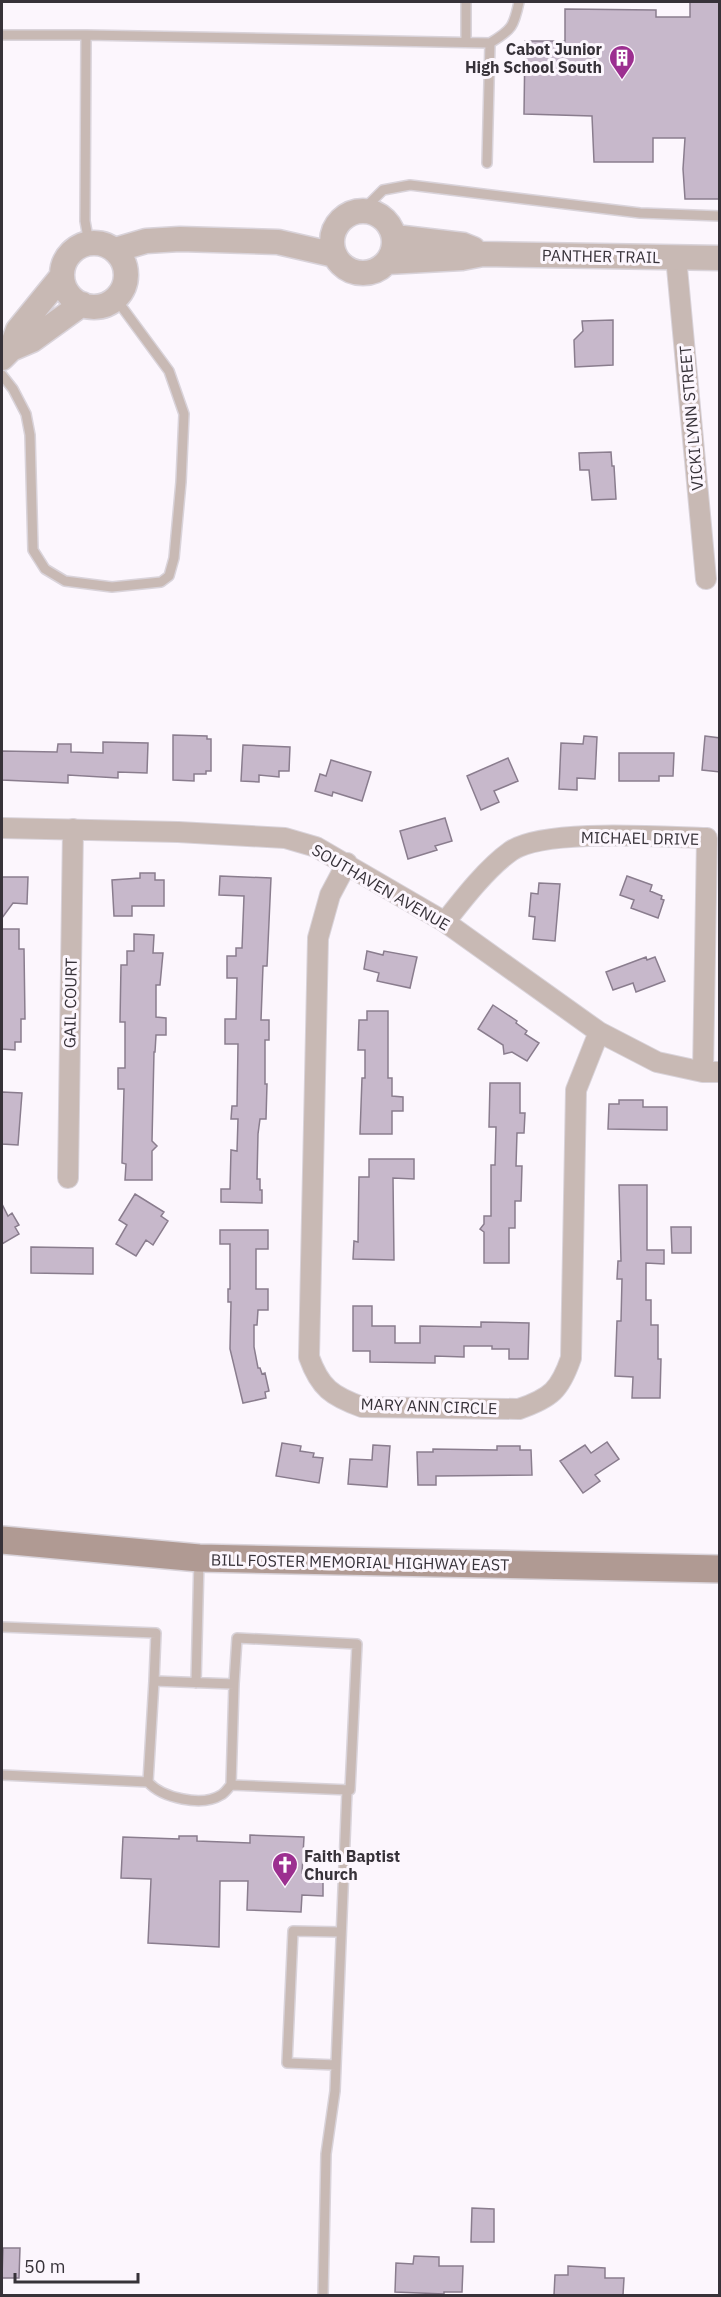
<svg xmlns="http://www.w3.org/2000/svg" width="721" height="2297" font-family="'IBM Plex Sans',sans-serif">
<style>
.building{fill:#c7b8cb;stroke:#8a7d8e;stroke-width:1.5}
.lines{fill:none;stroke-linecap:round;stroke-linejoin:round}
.service-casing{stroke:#d9d3da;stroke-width:12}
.minor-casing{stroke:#d9d3da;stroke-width:22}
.tertiary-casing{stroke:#d9d3da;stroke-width:27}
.secondary-casing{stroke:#d9d3da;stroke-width:30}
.service{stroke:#c8b9b4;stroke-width:9}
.minor{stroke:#c8b9b4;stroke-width:20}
.tertiary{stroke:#c8b9b4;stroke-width:24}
.secondary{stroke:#b09a93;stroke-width:27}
.labels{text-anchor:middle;stroke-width:6;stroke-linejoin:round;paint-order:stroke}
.poi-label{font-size:16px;font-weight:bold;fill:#373239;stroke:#fcf6fd;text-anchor:end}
.street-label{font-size:16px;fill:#373239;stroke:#fcf6fd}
</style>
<rect width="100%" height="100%" fill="#fcf6fd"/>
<path class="building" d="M690,2H720V199H685L683,169L685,138H653V162H594L592,116L524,114L525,41H565V9L656,10V17H690Z
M613,320V365L575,367L574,340L583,331L582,321Z
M611,452L612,466H614L616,499L592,500L589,470H580L579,453Z
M173,735L207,736V739H211V771H206V774H194V781L173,780Z
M584,736L597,737L595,779L577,778V790L559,789L561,743L583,744Z
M705,736L720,738V772L702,770Z
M103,742L148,743L147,773L118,772V778L68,775V783L2,780V751L57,752L58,744H71V752L103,753Z
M243,745L290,747L289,771H279V777L259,775V782L241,781Z
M619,753H674L673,776H659V781H619Z
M508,758L518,781L494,791L499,802L481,810L467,776Z
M331,760L371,772L362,801L333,792L332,796L315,791L320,774L326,776Z
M445,818L452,841L435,846L437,850L408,859L400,831Z
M140,873H155V880H164V906H132V916H114L112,880L140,878Z
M220,876L271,878L267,966H263L261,1020H269V1040H265V1084H267L266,1119H260L258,1134L257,1179H260V1190H262V1203L221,1202V1189H230L231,1150L237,1151L238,1119H231L232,1106H237L238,1044H225V1019H236L237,978H227V956H236V948H242L244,896L219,895Z
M627,876L652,885L650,891L662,896L661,899L664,900L658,918L631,908L634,900L620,895Z
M2,877H28L27,904L13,903L2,918Z
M539,883L560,884L555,941L533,939L535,917L529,916L531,893L538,894Z
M2,929H19V949H24L25,1019H21V1042H15V1050L2,1049Z
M134,934L154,935L153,953H163L160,985H156V1017L166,1018V1035H156L155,1052H154L152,1141L157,1146L152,1151V1180H125L126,1164L122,1163L124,1089H118V1068H125V1022H120L121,965H127V951H134Z
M367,951L383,955L384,951L417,957L410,988L377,981L379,973L364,969Z
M646,957L647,960L655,957L665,981L636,992L633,983L613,990L606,972Z
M493,1005L517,1021L516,1023L527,1031L525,1034L539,1043L527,1061L512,1052L504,1054L503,1045L478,1029Z
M367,1011H388V1078H392V1096L403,1097V1111H392V1134H360L362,1078H365V1050H358L359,1020H367Z
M490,1083H520V1113H525L524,1133H517L516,1166H522L521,1201H515V1228H509V1263H484V1232L480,1229L484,1224V1216H491V1165H495L496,1127H489Z
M2,1092L22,1093L18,1145L2,1144Z
M619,1100H643V1107H667V1130L608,1129L609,1104H619Z
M369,1159H414V1179L393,1178L394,1260L353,1259L354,1241L358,1242L359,1177H369Z
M619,1185H647V1250H664V1264L646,1263V1300H651V1325H658V1359H661L660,1398H632L633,1377L615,1376L617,1321H621L622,1279H617L618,1261H621Z
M135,1194L164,1212L161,1216L168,1221L153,1245L146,1240L136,1256L116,1244L127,1225L119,1220Z
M2,1204L8,1216L12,1213L19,1225L15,1227L19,1234L2,1244Z
M671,1227H691V1253H672Z
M220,1230H268V1249H256V1289H268V1310H258L257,1325H254V1347L258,1368H260L262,1374L265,1373L269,1391L265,1392L266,1398L243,1403L230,1349L231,1302H228V1289H230V1244H220Z
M31,1247L93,1248V1274L31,1273Z
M353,1306H372V1326H395V1343H420V1326L481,1327V1322L529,1323L528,1359H509V1349H492V1346H464V1357L435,1356V1363L370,1362V1351H353Z
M607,1442L619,1459L595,1475L600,1481L583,1493L560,1461L585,1445L591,1453Z
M282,1443L301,1446L300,1451L314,1453L313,1457L323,1458L319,1483L276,1476Z
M373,1445L390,1446L387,1487L348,1484L350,1459L372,1460Z
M497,1446H520V1450H531L532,1475L436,1476V1485H418L417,1452H433V1449L497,1450Z
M250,1835L304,1837L302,1873L323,1874V1896L302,1895L301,1912L247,1910L248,1881H220L219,1947L148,1943L151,1879L121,1878L123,1837L179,1839V1836H197V1841L250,1843Z
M472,2208L494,2209V2242H471Z
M3,2248H20L19,2278H2Z
M414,2256L439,2257V2266H463L462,2292H444V2294L395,2292L396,2263L413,2264Z
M568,2266L605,2268V2278H624L623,2295H554L555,2275H568Z"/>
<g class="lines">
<defs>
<path id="service" d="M466,2V42
M2,35H86
M490,43C512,30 514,26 519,2
M363,210L383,190L410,185L640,213L720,216
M89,243L85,221L86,35L490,43L487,163
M2,375L13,389L26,414L30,435L33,550L45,569L65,581L112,587L161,582L169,576L174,558L181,482L184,414L169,371L116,299
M2,1627L156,1633L154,1681L234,1684L237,1638L357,1644L350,1790L231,1785C228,1788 225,1793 221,1795C202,1807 162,1798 148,1782L2,1775
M196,1683L199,1559
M148,1782L154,1681
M231,1785L234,1684
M336,2065L287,2063L293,1931L341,1932
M323,2296L326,2154L335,2091L347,1790"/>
<path id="minor" d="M676,257L706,579
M2,828L178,832L285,838L316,847L445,922L599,1032L657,1062L703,1072H720
M347,863L330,895L318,938L309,1357C320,1388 332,1396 362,1407L519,1409C551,1398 560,1390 571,1358L576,1090L599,1032
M445,922C463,899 487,868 511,851C544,828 664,837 707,838L703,1072
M68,1178L73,829"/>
<path id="tertiary" d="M332 242a31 31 0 1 1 62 0a31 31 0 1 1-62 0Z
M395,237L463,245L473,249
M62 275a32 32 0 1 1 64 0a32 32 0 1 1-64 0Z
M115,250L146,241L180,239L278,242L335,255
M387,262L462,258L483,254L720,258
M11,349L32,340L82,304
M2,358L11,349L18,330L62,276"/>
<path id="secondary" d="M2,1540L199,1558L720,1569"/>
</defs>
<use href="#service" class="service-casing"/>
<use href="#minor" class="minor-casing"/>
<use href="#tertiary" class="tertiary-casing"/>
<use href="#secondary" class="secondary-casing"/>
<use href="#service" class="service"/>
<use href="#minor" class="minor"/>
<use href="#tertiary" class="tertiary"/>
<use href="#secondary" class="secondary"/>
</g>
<defs>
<symbol id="building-pin" viewBox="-11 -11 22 30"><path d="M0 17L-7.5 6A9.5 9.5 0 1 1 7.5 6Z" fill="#9c2f90" stroke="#fcf6fd"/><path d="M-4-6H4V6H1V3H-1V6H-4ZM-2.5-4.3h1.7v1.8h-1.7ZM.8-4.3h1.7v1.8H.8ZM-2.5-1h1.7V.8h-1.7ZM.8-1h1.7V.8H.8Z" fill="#fff"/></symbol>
<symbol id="church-pin" viewBox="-11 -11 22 30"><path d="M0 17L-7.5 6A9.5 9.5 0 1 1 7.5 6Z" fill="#9c2f90" stroke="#fcf6fd"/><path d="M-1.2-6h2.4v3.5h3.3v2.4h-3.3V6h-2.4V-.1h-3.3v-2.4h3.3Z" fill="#fff"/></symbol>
</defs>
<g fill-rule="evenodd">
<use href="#building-pin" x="607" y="43" width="30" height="40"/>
<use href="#church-pin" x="270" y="1850" width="30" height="40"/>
</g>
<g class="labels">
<g class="poi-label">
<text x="602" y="55">Cabot Junior<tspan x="602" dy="18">High School South</tspan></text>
<text x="304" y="1862" text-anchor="start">Faith Baptist<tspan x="304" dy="18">Church</tspan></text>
</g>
<g class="street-label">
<text transform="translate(601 256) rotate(1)" y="6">PANTHER TRAIL</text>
<text transform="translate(691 418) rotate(-95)" y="6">VICKI LYNN STREET</text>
<text transform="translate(640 838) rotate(1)" y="6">MICHAEL DRIVE</text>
<text transform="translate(381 887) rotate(30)" y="6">SOUTHAVEN AVENUE</text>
<text transform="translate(70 1003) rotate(-89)" y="6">GAIL COURT</text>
<text transform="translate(429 1406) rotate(2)" y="6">MARY ANN CIRCLE</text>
<text transform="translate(360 1562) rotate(1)" y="6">BILL FOSTER MEMORIAL HIGHWAY EAST</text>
</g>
</g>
<rect width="721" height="2297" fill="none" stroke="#373239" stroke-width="6"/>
<path d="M15 2273v9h123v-9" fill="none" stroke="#373239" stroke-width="3"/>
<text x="24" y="2273" font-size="18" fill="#373239" stroke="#fcf6fd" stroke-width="4.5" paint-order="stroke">50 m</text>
</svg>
